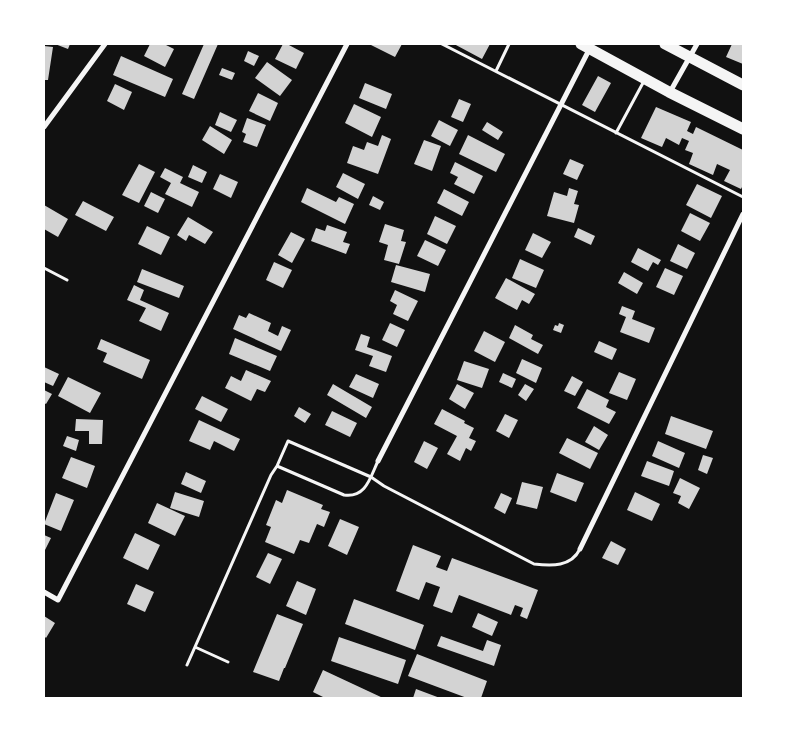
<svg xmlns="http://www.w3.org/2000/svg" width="787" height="742" font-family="'Work Sans',sans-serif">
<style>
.building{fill:#d3d3d3}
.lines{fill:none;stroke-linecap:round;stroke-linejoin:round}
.service{stroke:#f5f5f5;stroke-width:3}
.minor{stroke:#f5f5f5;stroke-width:5}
.primary{stroke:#f5f5f5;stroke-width:11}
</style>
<rect width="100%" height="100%" fill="#111"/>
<path class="building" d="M55,44H70L68,49Z
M150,44H164L174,49L165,67L144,56Z
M204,44H218L194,99L182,94Z
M283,44H287L304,53L296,69L275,59Z
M369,44H402L395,57Z
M454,44H490L482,59Z
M732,44H743V64L726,57Z
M44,46L53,47L48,80H44Z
M248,51L259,56L254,66L244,61Z
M121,56L173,79L165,97L113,75Z
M267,62L292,80L280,96L255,78Z
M222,68L235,73L232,80L219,75Z
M598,76L611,83L595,112L582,105Z
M365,83L392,94L386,109L359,98Z
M115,84L132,92L124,110L107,101Z
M258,93L278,103L270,121L249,111Z
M459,99L471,104L463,122L451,117Z
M354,104L381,117L372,137L345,123Z
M656,107L691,122L687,131L693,134L696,127L743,150V185L741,189L724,181L730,170L717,164L713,175L689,164L693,153L685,150L689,141L682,138L679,145L666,138L662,147L641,138Z
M220,112L237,120L231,132L215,125Z
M247,118L266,125L257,147L243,142L246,134L242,132Z
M439,120L458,130L450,146L431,136Z
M487,122L503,132L498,140L482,130Z
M210,126L232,140L224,154L202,140Z
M382,135L391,139L378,174L347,163L353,146L364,150L367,142L378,146Z
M468,135L505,154L496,172L459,154Z
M424,140L441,146L432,171L414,164Z
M570,159L584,165L577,180L563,174Z
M455,162L483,176L474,194L454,184L458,177L450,173Z
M139,164L155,172L139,203L122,195Z
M193,165L207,172L202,183L188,177Z
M165,168L183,177L180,183L199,192L192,207L165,194L171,183L160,177Z
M343,173L365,184L358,199L336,187Z
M220,174L238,182L231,198L213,189Z
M697,184L722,196L711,218L686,205Z
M307,188L336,202L339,197L354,204L345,224L301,202Z
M569,188L578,191L574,204L579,205L574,223L547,216L554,192L567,196Z
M444,189L469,202L462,216L437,203Z
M151,192L165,199L158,213L144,206Z
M373,196L384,202L380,210L369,205Z
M83,201L114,217L106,231L75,215Z
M44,205L68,219L58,237L44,229Z
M690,213L710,223L700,241L681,231Z
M435,216L456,226L447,244L427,234Z
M188,217L213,232L205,244L189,235L186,241L177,235Z
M385,224L404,230L401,241L406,242L399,264L384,260L388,245L379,242Z
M327,225L347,232L343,242L350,244L346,254L311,241L316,228L325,231Z
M147,226L170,237L161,255L138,244Z
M578,228L595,236L591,245L574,237Z
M291,232L305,239L292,263L278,255Z
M533,233L551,242L542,258L525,250Z
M425,240L446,250L438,266L417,256Z
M678,244L695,253L687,269L670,261Z
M638,248L661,260L658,265L653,262L648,271L631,262Z
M520,259L544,270L536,288L512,278Z
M274,262L292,270L283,288L266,280Z
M396,265L430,274L425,292L391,282Z
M665,268L683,276L674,295L656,287Z
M142,269L184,286L179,298L137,282Z
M624,272L643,283L637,294L618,283Z
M506,278L535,294L529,304L522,300L517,310L495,298Z
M134,285L144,290L140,300L169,313L161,331L139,321L146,308L127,300Z
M395,290L418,301L408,321L393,314L397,305L390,301Z
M622,306L635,311L632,319L655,328L649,343L620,332L626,317L619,314Z
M249,313L271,323L268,331L278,336L282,326L291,330L281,351L233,329L239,315L246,318Z
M390,323L405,330L397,347L382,340Z
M559,323L564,325L561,333L553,330L555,325L558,326Z
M515,325L533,335L531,339L543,345L538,354L509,338Z
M484,331L505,342L495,362L474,351Z
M361,334L370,337L367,347L392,356L386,372L369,366L373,356L355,350Z
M235,338L277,356L270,371L229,354Z
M101,339L150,360L142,379L103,362L107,353L97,349Z
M599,341L617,349L612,360L594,352Z
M522,359L542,368L536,383L516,373Z
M464,361L489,369L482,388L457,380Z
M44,367L59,374L53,386L44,382Z
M246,370L271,381L265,392L257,389L251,401L225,388L231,376L241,381Z
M619,372L636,379L627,400L609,393Z
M503,373L516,379L512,388L499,382Z
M356,374L379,384L373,398L349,387Z
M572,376L583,382L575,396L564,391Z
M68,377L101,393L90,413L58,396Z
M333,384L372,407L366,418L327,395Z
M457,384L474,393L465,409L449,399Z
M525,384L534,389L526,401L518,395Z
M587,389L609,400L606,407L616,412L609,424L577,408Z
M44,390L52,394L46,404L44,403Z
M202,396L228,409L221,422L195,409Z
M299,407L311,414L305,423L294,416Z
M442,409L465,421L464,423L474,428L469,438L476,441L471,451L466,448L460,461L447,454L457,436L434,424Z
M332,411L357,423L350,437L325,425Z
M505,414L518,420L509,438L496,431Z
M671,416L713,431L706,449L665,434Z
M76,419L103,420L102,444H89V431H75Z
M199,420L240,439L234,451L214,441L210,450L189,441Z
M594,426L608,435L599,450L585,442Z
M67,436L79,440L76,451L63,446Z
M567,438L598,453L590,469L559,453Z
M424,441L438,448L427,469L414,462Z
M658,441L685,453L679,468L652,456Z
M703,455L713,458L707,474L698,470Z
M71,457L95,466L87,488L62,478Z
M647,461L674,471L669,486L641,476Z
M186,472L206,481L201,493L181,484Z
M557,473L584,483L576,502L550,492Z
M680,478L700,488L689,509L678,503L681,496L673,493Z
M522,482L543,487L537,509L516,504Z
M287,490L323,505L321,509L330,512L324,527L317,524L309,543L300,540L294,554L265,542L271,527L266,525L276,500L282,503Z
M175,492L204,501L199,517L170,508Z
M635,492L660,504L652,521L627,510Z
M56,493L74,500L61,531L44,524Z
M501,493L512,498L505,514L494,508Z
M157,503L185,516L175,536L148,523Z
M340,519L359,527L347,555L328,546Z
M135,533L160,545L148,570L123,558Z
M44,535L51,538L44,552Z
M611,541L626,549L618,565L602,558Z
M413,545L441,556L436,567L447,571L452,558L538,590L527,619L520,616L523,608L515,605L511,615L459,595L452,613L433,606L440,587L426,582L419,600L396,591Z
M268,553L282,559L270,584L256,577Z
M297,581L316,589L306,615L286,606Z
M136,584L154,592L145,612L127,604Z
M354,599L424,625L415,650L345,624Z
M478,613L498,622L492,636L472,627Z
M277,614L303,624L285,668H284L279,681L253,672Z
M44,616L55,623L46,638L44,636Z
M441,636L483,651L487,640L501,645L494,666L437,646Z
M339,637L406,660L398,684L331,661Z
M417,654L487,681L481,698H467L408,676Z
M323,670L383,698H325L313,692Z
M416,689L440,698H413Z"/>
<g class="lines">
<path class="service" d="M442,44L743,197
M496,71L509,44
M616,133L644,81
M44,268L67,280
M378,461C370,478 366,498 344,495L277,466L288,441L371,477L384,486L534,564C552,566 571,567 580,549
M195,647L228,662
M187,665L271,475L277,466"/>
<path class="minor" d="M670,92L697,44
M44,127L105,44
M378,461L590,48
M580,549L743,214
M44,592L58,600L347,44"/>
<path class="primary" d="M581,44L669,92L743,129
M665,44L743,85"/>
</g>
<rect width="787" height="742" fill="none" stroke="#ffffff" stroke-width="90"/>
</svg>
